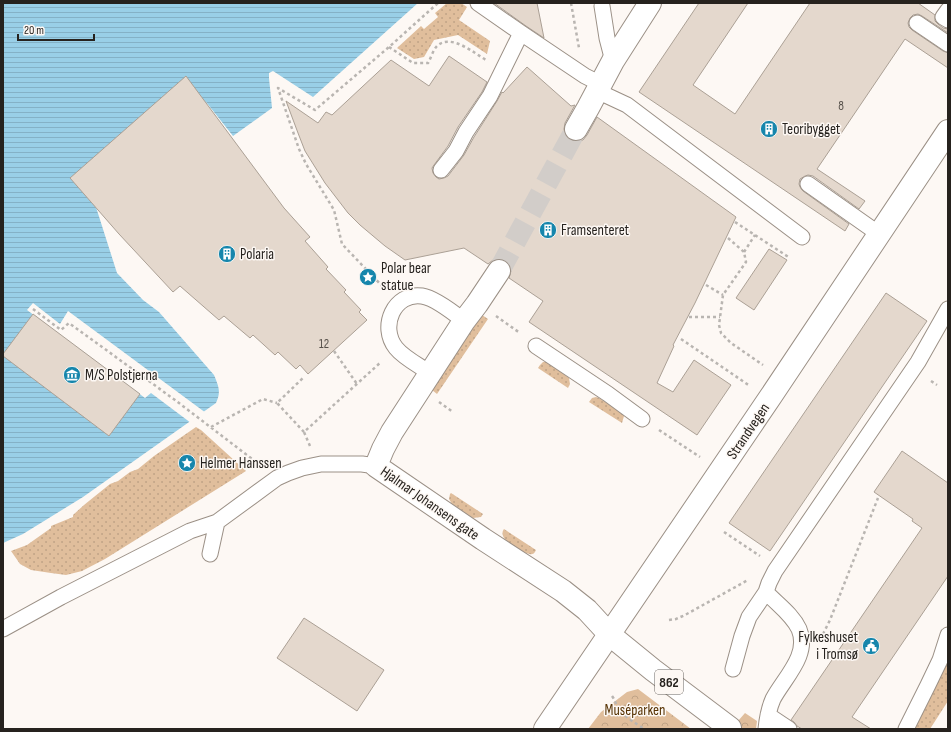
<svg xmlns="http://www.w3.org/2000/svg" width="951" height="732" font-family="'Sofia Sans Condensed',sans-serif">
<style>
.grass{fill:url(#grass-dots)}
.park{fill:url(#park-crowns)}
.water{fill:url(#water-rules)}
.pier{fill:#fdf8f4}
.building{fill:#e4d8cd;stroke:#aba095}
.lines{fill:none;stroke-linecap:round;stroke-linejoin:round}
.street-tunnel{stroke:#d2cdc9;stroke-width:22;stroke-dasharray:22 11;stroke-linecap:butt}
.lane-casing{stroke:#9b9086;stroke-width:17}
.street-casing{stroke:#9b9086;stroke-width:24}
.secondary-casing{stroke:#9b9086;stroke-width:24}
.primary-casing{stroke:#9b9086;stroke-width:24}
.path{stroke:#b9b5b1;stroke-width:2.5;stroke-dasharray:3 3;stroke-linecap:butt}
.lane{stroke:#fff;stroke-width:15}
.street{stroke:#fff;stroke-width:22}
.secondary{stroke:#fff;stroke-width:22}
.primary{stroke:#fff;stroke-width:22}
.labels{text-anchor:middle;stroke-width:3;stroke-linejoin:round;paint-order:stroke}
.number-label{font-size:13px;fill:#56504a}
.shield{fill:#fdf8f4;stroke:#66625e;stroke-width:1}
.shield-label{font-size:14px;font-weight:bold;fill:#26221e}
.poi-label{font-size:15px;fill:#26221e;stroke:#fdf8f4;text-anchor:start}
.street-label{font-size:15px;fill:#26221e;stroke:#fdf8f4}
.park-label{font-size:15px;fill:#573304;stroke:#fdf8f4}
</style>
<defs>
<pattern id="grass-dots" width="8" height="8" patternUnits="userSpaceOnUse"><rect width="8" height="8" fill="#e0be9c"/><path d="M2 2h.1M6 6h.1" fill="none" stroke="#c0a386" stroke-width="1.8" stroke-linecap="round"/></pattern>
<pattern id="park-crowns" width="20" height="18" patternUnits="userSpaceOnUse"><rect width="20" height="18" fill="#e0be9c"/><path d="M2 6a3 3 0 1 1 6 0M12 15a3 3 0 1 1 6 0" fill="none" stroke="#c0a386"/></pattern>
<pattern id="water-rules" width="6" height="5" patternUnits="userSpaceOnUse"><rect width="6" height="5" fill="#99cfe7"/><path d="M0 2.5h6" fill="none" stroke="#84b1c6"/></pattern>
</defs>
<rect width="100%" height="100%" fill="#fdf8f4"/>
<path class="grass" d="M447,3H461L467,7L459,20L490,41L487,54L458,35L434,40L424,57L414,59L397,48L421,26L424,29L438,17L435,13Z
M482,315L488,319L437,394L432,390Z
M543,362H548L569,378L570,384L568,388L538,368L540,365Z
M596,397L599,398L622,413L624,416L622,423L589,402L592,398Z
M196,427L201,430L246,471L105,559L82,571L66,575L51,573L31,570L20,564L11,551L27,545L51,528V526L73,517V515L84,505L110,484L118,481L130,472L138,469L154,456Z
M451,493L483,514L481,517L473,518L452,504L449,499L450,494Z
M504,529L536,550C535,552 534,554 532,554C527,556 506,542 504,538C502,534 502,532 504,529Z
M948,661V701L930,729H913L925,708Z"/>
<path class="park" d="M638,689L691,729H588L601,712L627,692Z
M745,713L757,721L756,729H731Z"/>
<path class="water" d="M3,3H418L313,97L273,71L269,73V78L272,108L233,136L206,102L204,103L95,204L117,273L143,300L159,312L214,375C219,387 221,392 216,403L83,497L23,534L3,543Z"/>
<path class="pier" d="M33,303L60,324L68,311L206,413L191,423L151,393L145,398L27,310Z"/>
<path class="building" d="M494,3H537L544,38L526,26Z
M699,3H748L693,85L735,114L810,3H918L935,15V21L938,24L943,28L948,29V33L922,16L918,14L913,15L910,18L908,23L909,27L912,30L943,51L948,53V68L905,39L817,169L865,201L859,209L813,176L808,175L805,176L800,179L799,184L800,187L803,191L849,224L845,231L639,92Z
M449,56L487,82L482,92L458,127L448,146L434,165L432,168L433,173L436,177L439,179L444,178L448,176L464,155L474,137L497,101L502,92L503,93L527,67L571,106L575,105L565,123L564,129L565,135L569,140L576,141L583,140L587,135L597,117L736,217L695,303L673,345L674,346L657,383L673,392L694,360L731,385L697,435L529,322L543,301L509,278L511,271L510,265L506,261L499,259L493,260L488,264L464,248L405,260L385,246L360,225L348,213L325,183L305,151L298,133L286,101L318,123L326,112L332,115L391,60L429,86Z
M186,76L284,208L310,237L305,241L328,267L326,269L346,290L344,292L361,310L359,312L367,320L308,374L300,365L296,369L278,352L275,355L253,335L250,338L224,316L219,320L180,286L173,292L119,234L70,178Z
M769,249L787,260L754,310L736,298Z
M886,293L927,321L770,551L729,523Z
M33,314L140,394L109,436L3,356V354Z
M902,451L948,483V576L852,717L871,729H802L797,726L794,722L791,720L922,528L912,521L913,519L874,492Z
M304,618L384,670L357,711L277,658Z"/>
<g class="lines">
<path class="street-tunnel" d="M499,271L576,129"/>
<defs>
<path id="lane" d="M478,3L521,33L585,76L601,84
M602,6L607,38L613,61
M948,10L943,17L948,20
M917,23L948,44
M597,91L627,105L802,237
M441,170L456,151L466,132L490,96L521,33
M808,184L879,234
M536,346L608,394L642,419
M430,373C420,366 404,358 396,348C379,327 394,292 422,296C435,298 454,313 464,321
M210,554L217,522L277,478L288,473L302,468L321,464H362L376,466
M3,629L61,597L190,531L217,522
M733,669L742,636L749,617L766,592L769,583L775,571L918,362L948,309
M768,715L789,729
M766,729C767,719 769,708 773,699C784,678 810,655 799,629C792,614 777,604 766,592
M906,729L928,685L940,660L948,635"/>
<path id="street" d="M576,129L588,108L613,61L650,3
M499,271L477,304L464,321L392,432L383,449L376,466L483,539L563,591L587,610L610,635"/>
<path id="secondary" d="M545,729L771,396L948,131"/>
<path id="primary" d="M610,635L653,670L730,728"/>
</defs>
<use href="#lane" class="lane-casing"/>
<use href="#street" class="street-casing"/>
<use href="#secondary" class="secondary-casing"/>
<use href="#primary" class="primary-casing"/>
<path class="path" d="M571,3L579,48
M389,47L413,63H428C431,58 433,50 437,46C451,33 474,53 486,60
M735,222L790,258
M728,238L744,252L746,262L723,295L719,325L721,333L731,343L763,365
M744,252L755,235
M706,285L723,295
M383,287L342,244L334,210L306,164L299,149L278,88L315,110L389,47L438,3
M33,309L61,330L69,323L175,400L260,465
M496,316L520,333
M689,317H720
M681,339L750,386
M334,351L357,384
M931,381L937,385
M439,402L453,412
M211,427L263,399L277,403
M659,430L700,457
M304,432L277,403L304,377
M310,446L304,432L381,362
M724,532L760,556
M669,620L676,619L685,615L748,580
M823,634L830,620L878,498
M612,696C615,700 616,704 618,708C622,715 637,724 644,729"/>
<use href="#lane" class="lane"/>
<use href="#street" class="street"/>
<use href="#secondary" class="secondary"/>
<use href="#primary" class="primary"/>
</g>
<defs>
<symbol id="building-disc" viewBox="-11 -11 22 22"><circle r="9.5" fill="#1686ac" stroke="#fdf8f4"/><path d="M-4-6H4V6H1V3H-1V6H-4ZM-2.5-4.3h1.7v1.8h-1.7ZM.8-4.3h1.7v1.8H.8ZM-2.5-1h1.7V.8h-1.7ZM.8-1h1.7V.8H.8Z" fill="#fff"/></symbol>
<symbol id="sight-disc" viewBox="-11 -11 22 22"><circle r="9.5" fill="#1686ac" stroke="#fdf8f4"/><path d="M0-6L1.8-2.2L6-1.7L2.9 1.2L3.7 5.4L0 3.3L-3.7 5.4L-2.9 1.2L-6-1.7L-1.8-2.2Z" fill="#fff"/></symbol>
<symbol id="museum-disc" viewBox="-11 -11 22 22"><circle r="9.5" fill="#1686ac" stroke="#fdf8f4"/><path d="M0-6L6-3V-2H-6V-3ZM-5-1h2V3h-2ZM-1-1h2V3h-2ZM3-1h2V3H3ZM-6 4H6V6H-6Z" fill="#fff"/></symbol>
<symbol id="civic-disc" viewBox="-11 -11 22 22"><circle r="9.5" fill="#1686ac" stroke="#fdf8f4"/><path d="M-.6-6.5H3V-4.5H.6V-3L4-1V1h2V6H-6V1h2V-1L-.6-3ZM-1.2 2.5V6h2.4V2.5Z" fill="#fff"/></symbol>
</defs>
<g fill-rule="evenodd">
<use href="#building-disc" x="759" y="119" width="20" height="20"/>
<use href="#building-disc" x="538" y="220" width="20" height="20"/>
<use href="#building-disc" x="217" y="244" width="20" height="20"/>
<use href="#sight-disc" x="358" y="267" width="20" height="20"/>
<use href="#museum-disc" x="62" y="365" width="20" height="20"/>
<use href="#sight-disc" x="177" y="453" width="20" height="20"/>
<use href="#civic-disc" x="861" y="636" width="20" height="20"/>
</g>
<g class="labels">
<g class="number-label">
<text x="841" y="110">8</text>
<text x="324" y="348">12</text>
</g>
<rect class="shield" x="655" y="670" width="28" height="24" rx="3"/>
<g class="shield-label">
<text x="669" y="687">862</text>
</g>
<g class="poi-label">
<text x="782" y="134">Teoribygget</text>
<text x="561" y="235">Framsenteret</text>
<text x="240" y="259">Polaria</text>
<text x="381" y="273">Polar bear<tspan x="381" dy="17">statue</tspan></text>
<text x="85" y="380">M/S Polstjerna</text>
<text x="200" y="468">Helmer Hanssen</text>
<text x="858" y="642" text-anchor="end">Fylkeshuset<tspan x="858" dy="17">i Tromsø</tspan></text>
</g>
<g class="street-label">
<text transform="translate(748 431) rotate(-56)" y="5">Strandvegen</text>
<text transform="translate(430 503) rotate(35)" y="5">Hjalmar Johansens gate</text>
</g>
<g class="park-label">
<text x="635" y="715">Muséparken</text>
</g>
</g>
<rect width="951" height="732" fill="none" stroke="#26221e" stroke-width="8"/>
<path d="M18 34v6h76v-6" fill="none" stroke="#26221e" stroke-width="2"/>
<text x="24" y="34" font-size="12" fill="#26221e" stroke="#fdf8f4" stroke-width="3" paint-order="stroke">20 m</text>
</svg>
